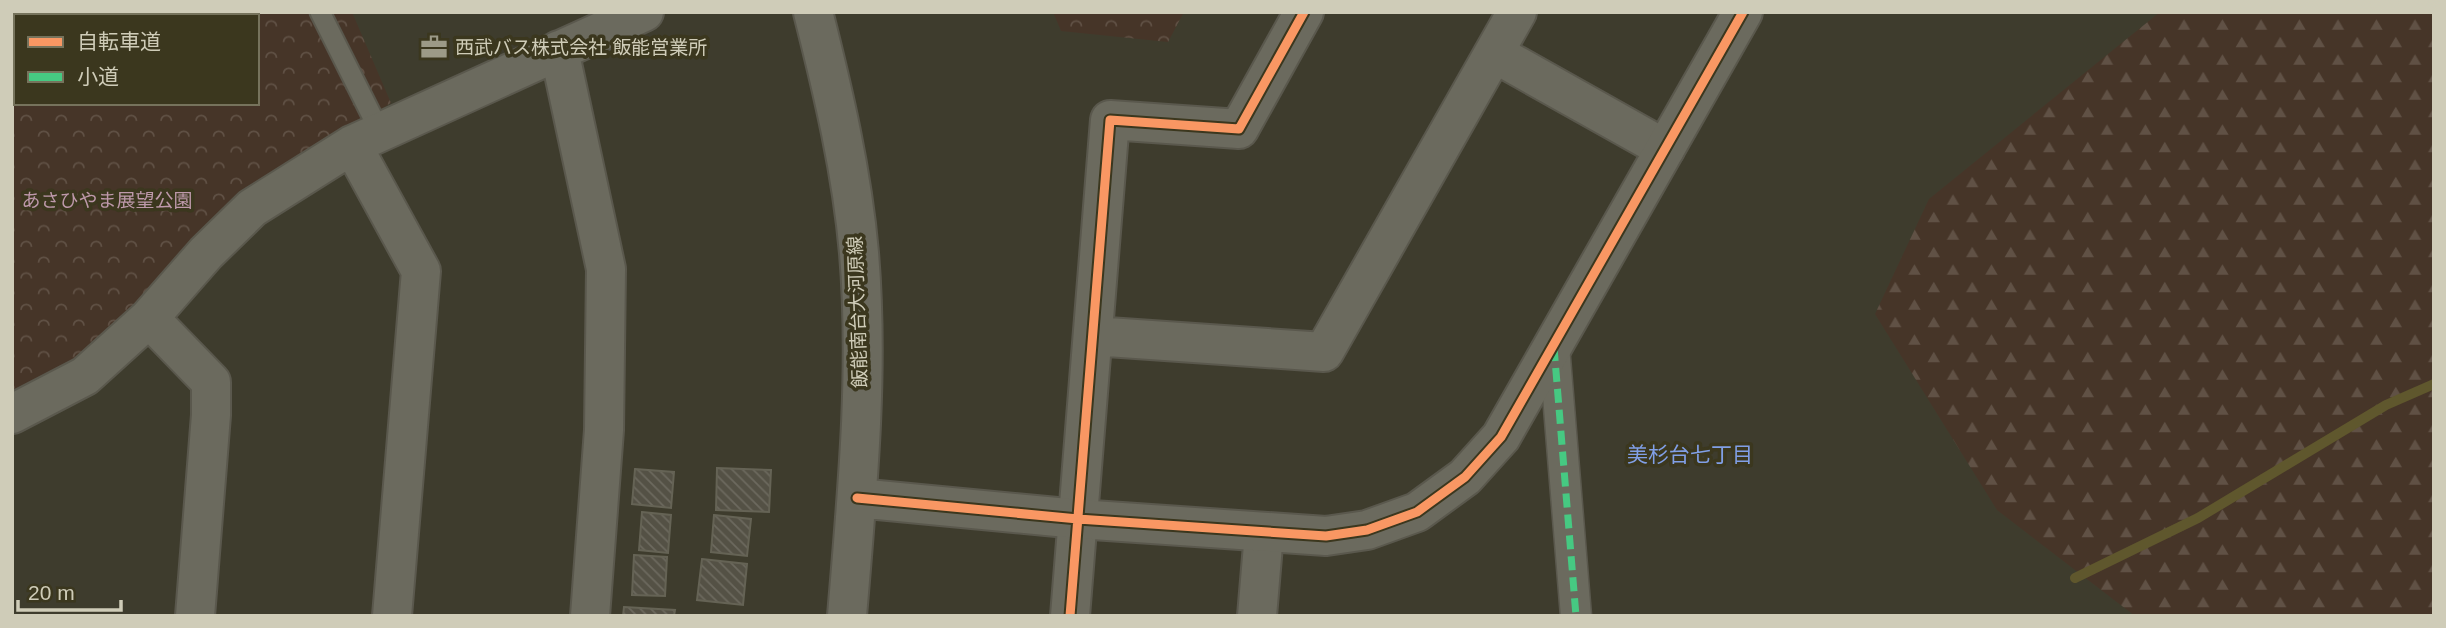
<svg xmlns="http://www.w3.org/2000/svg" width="2446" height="628" font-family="Helvetica,'Noto Sans JP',sans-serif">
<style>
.forest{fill:url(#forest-firs)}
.park{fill:url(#park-crowns);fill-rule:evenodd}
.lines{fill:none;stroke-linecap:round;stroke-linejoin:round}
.stream{stroke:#5f572d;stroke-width:10}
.building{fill:url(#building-back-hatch);stroke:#656355;stroke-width:2}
.service-casing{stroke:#5a584d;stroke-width:23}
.pedestrian-casing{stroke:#5a584d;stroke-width:33}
.minor-casing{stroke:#5a584d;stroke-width:42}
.tertiary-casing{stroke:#5a584d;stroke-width:42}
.service{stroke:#6b6a5e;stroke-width:19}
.pedestrian{stroke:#6b6a5e;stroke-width:30}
.minor{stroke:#6b6a5e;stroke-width:38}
.tertiary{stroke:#6b6a5e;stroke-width:38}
.quiet{stroke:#46c982;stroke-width:7;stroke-dasharray:14 7;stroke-linecap:butt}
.cycleway-casing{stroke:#3b371e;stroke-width:13}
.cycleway{stroke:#f99763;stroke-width:9}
.labels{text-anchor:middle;stroke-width:7;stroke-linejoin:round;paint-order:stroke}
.poi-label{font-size:19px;fill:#cfccb8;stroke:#3b371e;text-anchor:start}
.park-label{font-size:19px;fill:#be99ab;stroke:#3b371e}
.street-label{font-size:19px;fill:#cfccb8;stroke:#3b371e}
.neighbourhood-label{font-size:21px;fill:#819fe6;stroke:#3b371e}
</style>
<defs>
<pattern id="forest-firs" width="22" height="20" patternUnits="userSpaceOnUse" patternTransform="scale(1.75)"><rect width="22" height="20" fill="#463528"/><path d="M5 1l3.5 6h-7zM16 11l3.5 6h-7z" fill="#605145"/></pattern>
<pattern id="park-crowns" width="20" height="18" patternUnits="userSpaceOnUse" patternTransform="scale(1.75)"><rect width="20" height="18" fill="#463528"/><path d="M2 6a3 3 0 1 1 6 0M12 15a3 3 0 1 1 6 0" fill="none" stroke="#605145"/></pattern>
<pattern id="building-back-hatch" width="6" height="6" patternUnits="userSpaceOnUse" patternTransform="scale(1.75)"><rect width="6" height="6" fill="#545145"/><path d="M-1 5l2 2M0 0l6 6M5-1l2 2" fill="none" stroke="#6c695e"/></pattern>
</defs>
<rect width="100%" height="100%" fill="#3e3c2d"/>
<path class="forest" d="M2160,12H2434V616H2135L1997,510L1875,314L1929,199Z"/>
<path class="park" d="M12,12H352L391,103L279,172L87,355L12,397ZM16,16H257V103H16Z
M1053,12H1184L1168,42L1061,31Z"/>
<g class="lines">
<path class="stream" d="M2075,578L2198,518L2386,405L2434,384"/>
</g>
<path class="building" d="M221,12H254L253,16H221Z
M717,468L771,470L769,512L716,510Z
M635,469L674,472L671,508L632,504Z
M642,512L671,515L668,553L639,550Z
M714,515L751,519L747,556L711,552Z
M634,555L667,557L665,596L632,595Z
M702,559L747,564L743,605L697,600Z
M624,607L675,610L674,616H623Z"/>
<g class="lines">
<defs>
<path id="service" d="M320,12L380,132"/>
<path id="pedestrian" d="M1554,346L1576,616"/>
<path id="minor" d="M559,50L606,269L604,430L590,616
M1494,53L1665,149
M352,145L421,271L392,616
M149,318L211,382V415L195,616
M1093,336L1324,352L1517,12
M12,414L85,376L149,318L206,253L252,208L352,145L644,12
M1070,616L1110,120L1239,129L1304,12
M1257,616L1264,533"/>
<path id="tertiary" d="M813,12C833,91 852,172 859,253C869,373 857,496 847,616
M857,498L1078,519L1326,536L1367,530L1417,512L1465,477L1501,437L1743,12"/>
</defs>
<use href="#service" class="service-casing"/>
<use href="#pedestrian" class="pedestrian-casing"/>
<use href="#minor" class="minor-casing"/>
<use href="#tertiary" class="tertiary-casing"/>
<use href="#service" class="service"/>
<use href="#pedestrian" class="pedestrian"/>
<use href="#minor" class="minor"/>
<use href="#tertiary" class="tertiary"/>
<path class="quiet" d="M1554,347L1576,616"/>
<defs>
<path id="cycleway" d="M857,498L1078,519L1326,536L1367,530L1417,512L1465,477L1501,437L1743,12
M1070,616L1110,120L1239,129L1304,12"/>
</defs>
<use href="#cycleway" class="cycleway-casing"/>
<use href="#cycleway" class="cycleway"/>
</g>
<defs>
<symbol id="office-bare" viewBox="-9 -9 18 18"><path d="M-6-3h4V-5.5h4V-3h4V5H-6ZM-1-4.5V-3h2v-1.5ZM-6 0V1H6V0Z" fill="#9c9a87" stroke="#3b371e" stroke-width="2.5" paint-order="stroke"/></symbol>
</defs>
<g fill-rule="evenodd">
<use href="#office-bare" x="415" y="28" width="38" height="38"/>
</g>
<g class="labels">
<g class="poi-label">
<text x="455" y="54">西武バス株式会社 飯能営業所</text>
</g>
<g class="park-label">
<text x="107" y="207">あさひやま展望公園</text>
</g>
<g class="street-label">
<text transform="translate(857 312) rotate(-92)" y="7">飯能南台大河原線</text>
</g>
<g class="neighbourhood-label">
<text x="1690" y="462">美杉台七丁目</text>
</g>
</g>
<rect width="2446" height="628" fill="none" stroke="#cfccb8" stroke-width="28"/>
<rect x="14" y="14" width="245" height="91" fill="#3b371e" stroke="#76735c" stroke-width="2"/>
<rect x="28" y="37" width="35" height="10" fill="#f99763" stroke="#76735c" stroke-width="2"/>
<text x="77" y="49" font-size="21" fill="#cfccb8">自転車道</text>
<rect x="28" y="72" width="35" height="10" fill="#46c982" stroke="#76735c" stroke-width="2"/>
<text x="77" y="84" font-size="21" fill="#cfccb8">小道</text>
<path d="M18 600v10h103v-10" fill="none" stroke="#cfccb8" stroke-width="3.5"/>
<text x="28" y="600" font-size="21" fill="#cfccb8" stroke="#3b371e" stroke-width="5" paint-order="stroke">20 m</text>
</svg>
